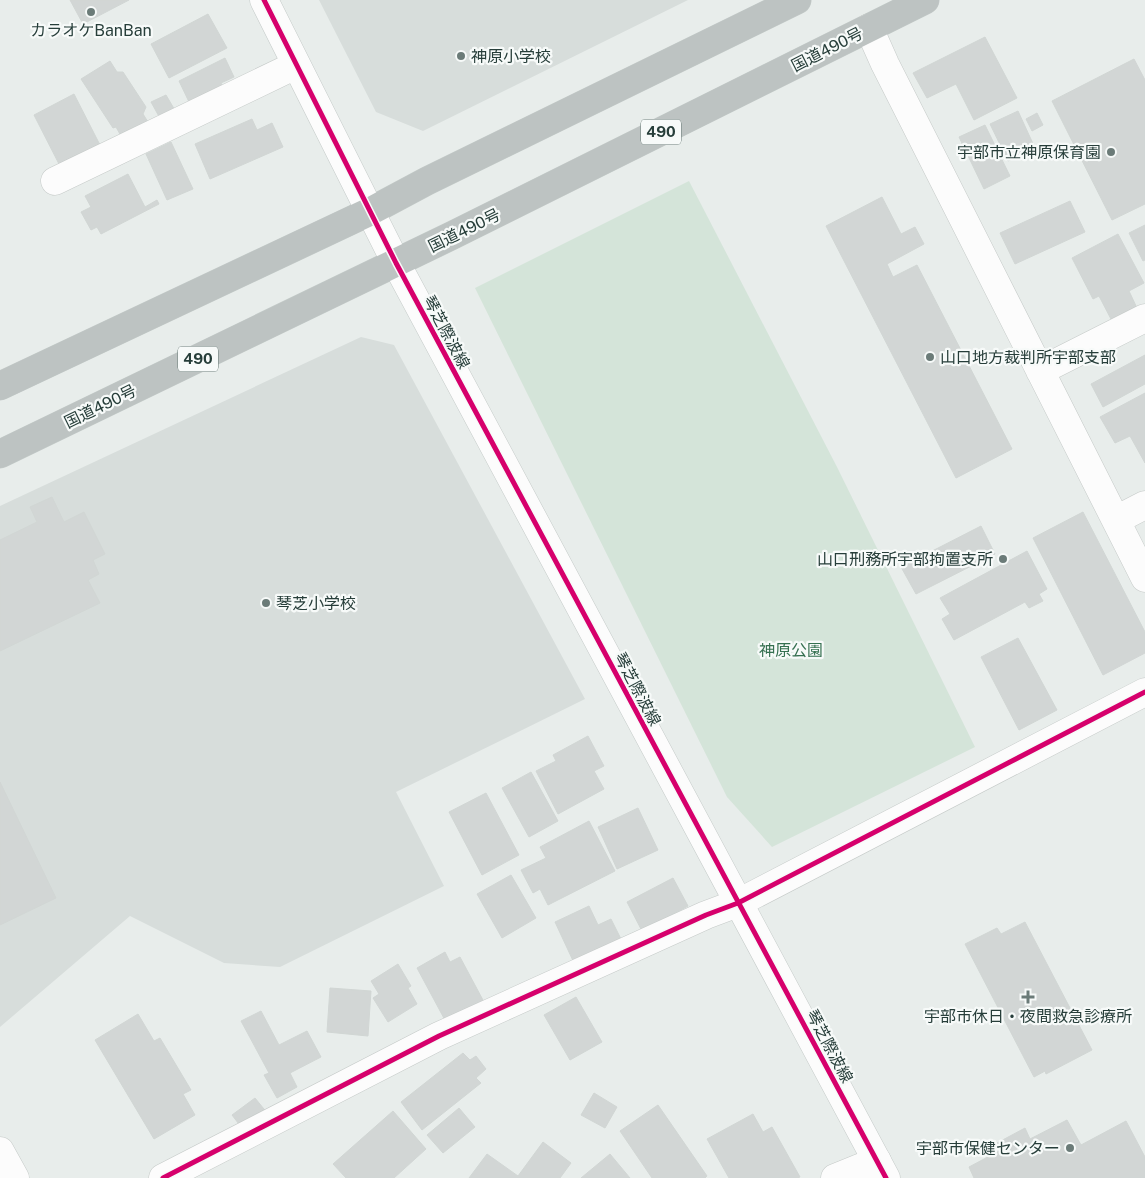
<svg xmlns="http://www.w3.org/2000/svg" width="1145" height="1178" font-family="'Public Sans','Noto Sans JP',sans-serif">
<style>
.built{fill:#d7dddb}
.green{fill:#d4e4d9}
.building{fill:#d2d6d5;stroke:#d1d6d4}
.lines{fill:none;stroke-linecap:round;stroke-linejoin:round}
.street-casing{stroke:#c5cac8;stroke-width:29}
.secondary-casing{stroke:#c5cbc9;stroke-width:29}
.highway-casing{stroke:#c4cbc9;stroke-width:29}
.street{stroke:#fcfcfc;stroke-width:28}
.secondary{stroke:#fcfcfc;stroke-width:28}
.highway{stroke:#bdc3c2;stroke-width:28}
.cycleway-casing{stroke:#f7faf9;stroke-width:8}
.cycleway{stroke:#d6006c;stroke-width:5}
.poi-dot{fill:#6b7b78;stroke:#f7faf9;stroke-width:2}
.labels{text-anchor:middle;stroke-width:4.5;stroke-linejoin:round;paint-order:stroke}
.shield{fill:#f7faf9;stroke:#657673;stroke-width:1}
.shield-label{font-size:15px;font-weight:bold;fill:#273e3a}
.poi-label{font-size:16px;fill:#273e3a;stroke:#f7faf9;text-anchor:start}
.street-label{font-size:16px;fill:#273e3a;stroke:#f7faf9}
.park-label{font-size:16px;fill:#367051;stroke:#f7faf9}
</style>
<rect width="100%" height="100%" fill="#e8edeb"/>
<path class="built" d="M319,0H688L423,131L376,112Z
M361,337L394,345L585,699L396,792L444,886L280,967L224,963L130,916L0,1027V506Z"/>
<path class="green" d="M689,181L837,467L975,747L772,847L727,797L475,288Z"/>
<path class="building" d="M70,0H129L83,24Z
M208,14L227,48L169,78L151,44Z
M985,37L1017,98L974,120L956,84L927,98L913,73Z
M225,58L234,77L221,83L223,88L190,104L179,81Z
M1134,59L1145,80V204L1112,220L1052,101Z
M110,61L117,72H123L146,107L143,114L148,122L121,136L116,127L113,128L81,79Z
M74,94L100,145L60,166L34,115Z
M166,95L176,112L161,120L151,102Z
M1018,111L1035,148L1008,161L990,124Z
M1037,113L1043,125L1032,131L1026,119Z
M252,119L257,130L272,123L283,147L210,179L195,144Z
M985,125L1010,176L984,189L959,137Z
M171,142L193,189L167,200L146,154Z
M128,174L145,207L157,200L159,204L101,234L97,227L91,230L81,212L91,207L85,196Z
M882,197L901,234L915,227L924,244L887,264L893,277L917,265L1012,449L956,478L826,226Z
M1070,201L1085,232L1015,264L1000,233Z
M1145,225V260L1143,261L1129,233Z
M1118,234L1144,283L1129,291L1137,308L1112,321L1099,296L1093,299L1072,258Z
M1145,355V384L1103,407L1091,384Z
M1145,393V463L1130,436L1115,443L1100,417Z
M52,497L64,522L84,512L105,554L93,560L99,574L88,580L100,603L0,651V540L37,522L30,507Z
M1083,512L1145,632V653L1103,675L1033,538Z
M981,526L995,554L916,594L901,567Z
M1027,551L1047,589L1039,594L1043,601L1029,608L1025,602L954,640L942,619L950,614L940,598Z
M1018,638L1057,710L1019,730L981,657Z
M588,736L604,766L594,771L604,789L558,814L536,771L556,761L553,755Z
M531,772L558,821L529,837L502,788Z
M0,782L56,898L0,925Z
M486,793L519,855L482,875L449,812Z
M638,808L658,850L617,869L598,827Z
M589,821L615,871L548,905L540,889L533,893L521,870L546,858L540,847Z
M511,875L536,918L502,938L477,894Z
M673,878L688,906L642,931L627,902Z
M589,906L598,925L611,919L623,943L575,965L555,922Z
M1025,922L1092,1050L1046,1074L1045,1071L1034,1077L965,944L997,928L1001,934Z
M445,952L450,962L460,957L484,1002L446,1022L417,968Z
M398,964L411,986L408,988L417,1004L388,1022L373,998L379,994L371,981Z
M330,988L371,991L368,1036L327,1032Z
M576,997L602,1042L570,1060L544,1015Z
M261,1011L279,1045L307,1031L321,1057L290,1073L297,1087L277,1098L264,1075L269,1073L241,1021Z
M138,1014L154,1041L160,1038L191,1090L183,1094L195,1115L154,1139L95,1040Z
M463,1053L470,1060L476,1056L486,1069L476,1078L481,1083L422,1130L401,1102Z
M594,1093L617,1107L605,1128L581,1115Z
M255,1098L268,1114L245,1132L232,1115Z
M658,1105L707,1176L705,1178H652L620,1131Z
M459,1108L475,1127L443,1153L427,1135Z
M393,1111L426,1149L394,1178H346L333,1164Z
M753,1114L763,1132L772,1127L800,1177L797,1178H729L707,1139Z
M1067,1120L1081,1145L1126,1121L1145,1157V1178H974L969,1167L1001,1150L997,1143L1025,1128L1030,1139Z
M543,1142L571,1163L560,1178H469L487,1154L518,1176Z
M610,1154L630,1178H581Z"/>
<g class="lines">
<defs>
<path id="street" d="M869,28L885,64L1145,578
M55,181L296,65
M1040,371L1145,318
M1116,520L1145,505
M0,1151L15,1178
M163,1178L439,1036L706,915L738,903L1145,692
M835,1178L877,1161"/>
<path id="secondary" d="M264,0L396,263L886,1178"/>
<path id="highway" d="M0,386L369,212L427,181L797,0
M0,454L453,235L925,0"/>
</defs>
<use href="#street" class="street-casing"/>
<use href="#secondary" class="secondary-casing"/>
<use href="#highway" class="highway-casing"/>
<use href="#street" class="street"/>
<use href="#secondary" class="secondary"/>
<use href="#highway" class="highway"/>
<defs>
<path id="cycleway" d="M264,0L396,263L886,1178
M163,1178L439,1036L706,915L738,903L1145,692"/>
</defs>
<use href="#cycleway" class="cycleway-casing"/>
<use href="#cycleway" class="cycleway"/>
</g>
<g class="poi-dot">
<circle cx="91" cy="12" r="5"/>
<circle cx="461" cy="56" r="5"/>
<circle cx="1111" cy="152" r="5"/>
<circle cx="930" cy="357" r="5"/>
<circle cx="1003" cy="559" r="5"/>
<circle cx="266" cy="603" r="5"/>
<path d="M1025.5 989.5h5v5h5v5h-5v5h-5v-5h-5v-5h5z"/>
<circle cx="1070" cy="1148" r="5"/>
</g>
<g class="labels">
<g class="shield">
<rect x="641" y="119.5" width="40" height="25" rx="4"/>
<rect x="178" y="346.5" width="40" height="25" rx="4"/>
</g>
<g class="shield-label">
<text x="661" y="137">490</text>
<text x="198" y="364">490</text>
</g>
<g class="poi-label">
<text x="91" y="36" text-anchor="middle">カラオケBanBan</text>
<text x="471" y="62">神原小学校</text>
<text x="1101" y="158" text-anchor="end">宇部市立神原保育園</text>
<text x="940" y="363">山口地方裁判所宇部支部</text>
<text x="993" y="565" text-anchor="end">山口刑務所宇部拘置支所</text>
<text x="276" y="609">琴芝小学校</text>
<text x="1028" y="1022" text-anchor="middle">宇部市休日・夜間救急診療所</text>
<text x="1060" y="1154" text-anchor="end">宇部市保健センター</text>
</g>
<g class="street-label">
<text transform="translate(827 49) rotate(-27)" y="6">国道490号</text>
<text transform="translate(464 230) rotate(-26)" y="6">国道490号</text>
<text transform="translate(447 332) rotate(62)" y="6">琴芝際波線</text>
<text transform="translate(100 406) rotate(-26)" y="6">国道490号</text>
<text transform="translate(638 689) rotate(62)" y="6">琴芝際波線</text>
<text transform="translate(830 1046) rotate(62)" y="6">琴芝際波線</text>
</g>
<g class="park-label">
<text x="791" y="656">神原公園</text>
</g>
</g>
</svg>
